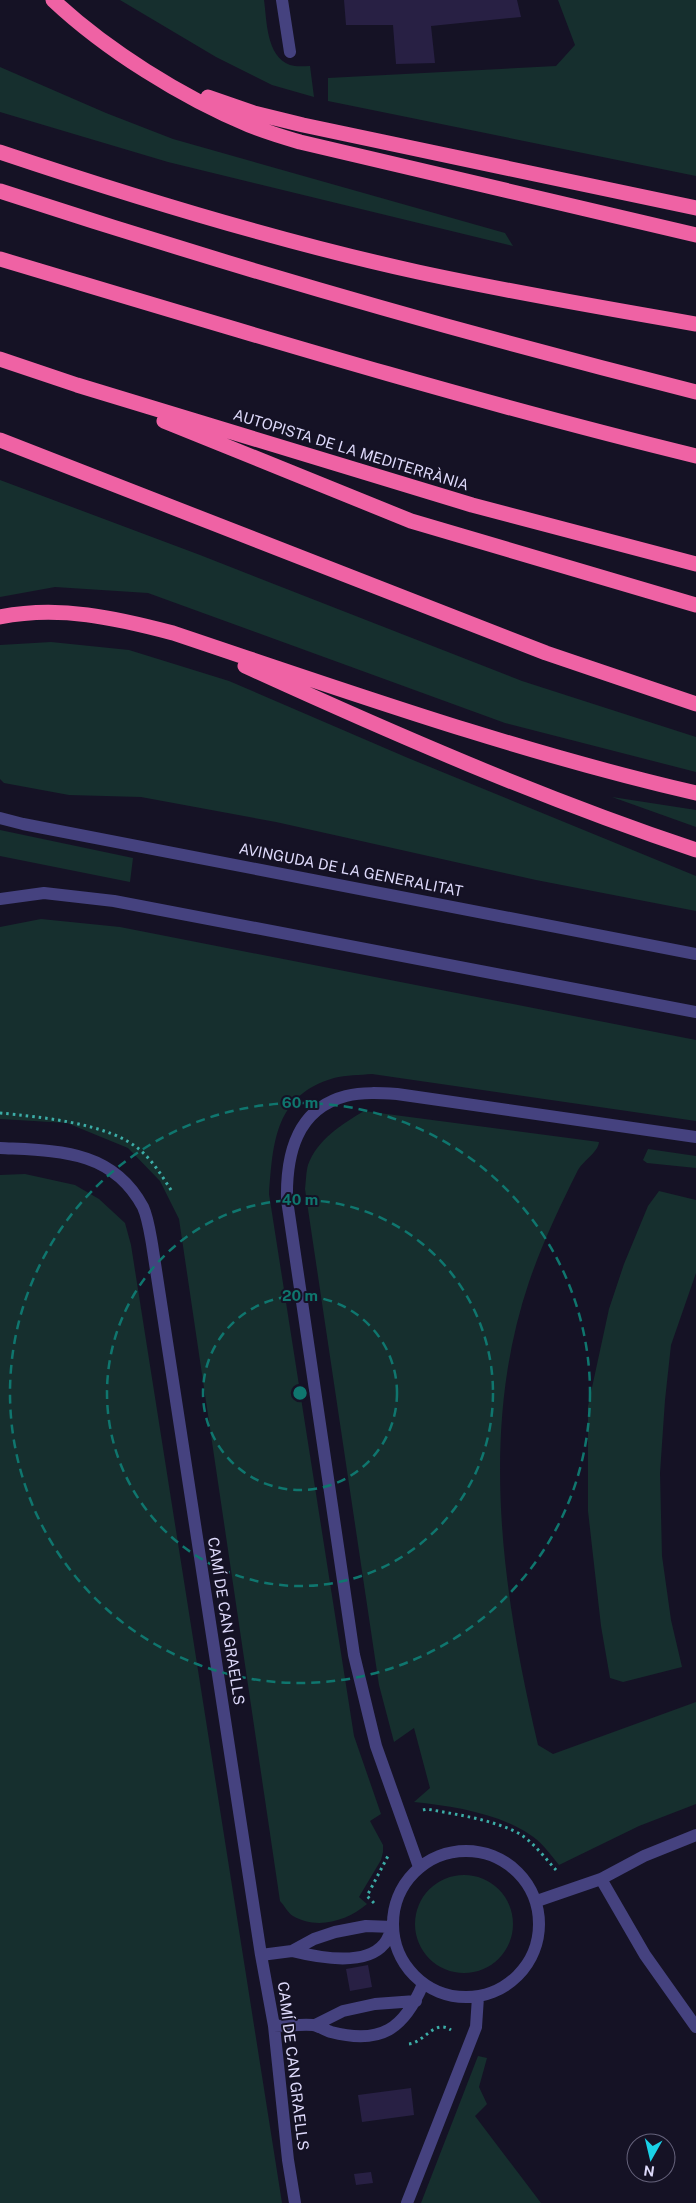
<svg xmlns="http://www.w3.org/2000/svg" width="696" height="2203" font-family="'Public Sans',sans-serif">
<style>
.green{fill:#162f2e}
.building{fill:#282044}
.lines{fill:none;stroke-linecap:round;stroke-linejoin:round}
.path{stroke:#3cada7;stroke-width:3;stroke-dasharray:2.5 4;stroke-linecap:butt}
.minor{stroke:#45427f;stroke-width:12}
.highway{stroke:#ef62a4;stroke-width:15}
.ring{fill:none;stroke:#0f766e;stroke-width:2.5;stroke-dasharray:9 6}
.labels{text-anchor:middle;stroke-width:4;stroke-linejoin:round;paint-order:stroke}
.street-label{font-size:15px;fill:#dedafb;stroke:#151225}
.centre{fill:#0f766e;stroke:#151225;stroke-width:2.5}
.ring-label{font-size:15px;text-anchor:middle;font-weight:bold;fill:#0f766e;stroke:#151225;stroke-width:4;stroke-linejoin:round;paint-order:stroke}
</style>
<rect width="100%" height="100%" fill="#151225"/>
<path class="green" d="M120,0H264C267,21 266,56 290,65C296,67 304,66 310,66L314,97L272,85L216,57Z
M558,0H696V176L328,101V78L556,66L575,45Z
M0,67L106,113L173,139L505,233L513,246L168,162L0,112Z
M0,480L200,555L522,681L696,737V772L505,723L148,593L55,587L0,597Z
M51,642L129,650L229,681L408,758L696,876V911L536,880L276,822L141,797L69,795L4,783L0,779V645Z
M612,797L696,810V827Z
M0,830L133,858L130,882L0,856Z
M41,919L120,927L696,1040V1121L372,1074C360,1075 346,1075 334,1078C275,1095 273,1142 269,1194L354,1736L381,1814L370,1821L383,1845V1852L381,1860L359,1897L367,1904C347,1921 317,1930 293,1916C288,1913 284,1905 280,1901L179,1219L160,1181L128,1148L67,1123L0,1119V927Z
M364,1111L599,1142C598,1153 582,1161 577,1172C559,1208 542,1244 529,1282C478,1432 503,1595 538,1745L553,1754L696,1702V1804L639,1826L559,1865C550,1854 541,1841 529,1834C497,1813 452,1806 414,1802L430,1788L414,1728L394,1742L379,1685L305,1189C306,1182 306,1172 308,1165C317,1140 342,1124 364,1111Z
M648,1149L696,1156V1168L647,1163L643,1160Z
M25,1174L75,1185L99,1199L125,1223L131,1245L282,2203H0V1175Z
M659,1191L696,1200V1273L671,1345L665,1400L660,1473L662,1556L671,1620L682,1667L623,1682L610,1678L601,1626L588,1511V1406L609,1309L624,1264L648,1206Z
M415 1924a49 49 0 1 1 98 0a49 49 0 1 1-98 0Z
M478,2056L487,2058L479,2087L487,2104L475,2116L541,2203H421Z"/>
<path class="building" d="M344,0H517L521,17L431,26L435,63L396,64L393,25H346Z
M368,1965L372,1987L350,1991L346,1969Z
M411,2088L414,2115L362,2122L358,2095Z
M371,2172L373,2183L356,2185L354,2174Z"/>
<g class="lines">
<path class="path" d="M0,1113C40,1117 109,1123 140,1150C153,1161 162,1176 171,1190
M423,1810L427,1809C458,1815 492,1819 520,1834C534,1843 545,1858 556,1870
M374,1903L367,1896L389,1854
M409,2044C425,2042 434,2019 451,2030"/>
<path class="minor" d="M282,0L290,52
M0,818L23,824L696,954
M0,899L44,893L114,901L696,1012
M0,1148C57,1151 112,1149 143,1207C148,1218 150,1233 152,1244L261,1955L274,2026L288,2160L295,2203
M393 1924a73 73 0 1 1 146 0a73 73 0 1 1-146 0Z
M419,1867L376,1746L354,1655L287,1200C286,1155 296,1109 346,1096C363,1092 380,1093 397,1094L696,1137
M601,1879L645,1955L696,2027
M537,1901L601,1879L644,1856L696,1835
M261,1955L292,1951L314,1939L335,1932L366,1926L393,1927C390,1932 388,1940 384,1944C365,1967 316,1957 292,1951
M315,2025L343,2011L375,2004L416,2001
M274,2026C287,2026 301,2024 313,2025C319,2026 325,2030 331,2032C381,2045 404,2029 423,1984
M407,2203L476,2027L478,1997"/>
<path class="highway" d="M53,0C105,49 183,98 249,125C266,132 283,137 300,142L696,235
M208,97L254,113L303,125L696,208
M0,152C137,198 277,241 418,272C510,292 603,308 696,324
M0,191C229,266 462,333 696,392
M0,259C231,328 462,399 696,456
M0,359L77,385L472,505L696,564
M164,421L411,521L696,605
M0,440L546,653L696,704
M0,617C59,605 116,618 173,633C346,691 518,752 696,793
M245,666C394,734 541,798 696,850"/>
</g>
<g class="ring">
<circle cx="300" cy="1393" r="97"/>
<circle cx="300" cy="1393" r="193"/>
<circle cx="300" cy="1393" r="290"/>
</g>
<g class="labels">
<g class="street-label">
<text transform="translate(351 450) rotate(17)" y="5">AUTOPISTA DE LA MEDITERRÀNIA</text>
<text transform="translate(351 870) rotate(11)" y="5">AVINGUDA DE LA GENERALITAT</text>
<text transform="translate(226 1621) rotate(81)" y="5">CAMÍ DE CAN GRAELLS</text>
<text transform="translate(293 2066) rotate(83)" y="5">CAMÍ DE CAN GRAELLS</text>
</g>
</g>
<circle cx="300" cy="1393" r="8" class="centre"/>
<g class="ring-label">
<text x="300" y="1108">60 m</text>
<text x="300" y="1205">40 m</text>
<text x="300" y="1301">20 m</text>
</g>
<g transform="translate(651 2158) rotate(188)"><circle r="24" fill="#151225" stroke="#65627b"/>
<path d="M0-4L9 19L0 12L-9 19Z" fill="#1ad1e7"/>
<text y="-8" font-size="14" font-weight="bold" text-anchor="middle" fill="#dedafb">N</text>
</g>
</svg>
